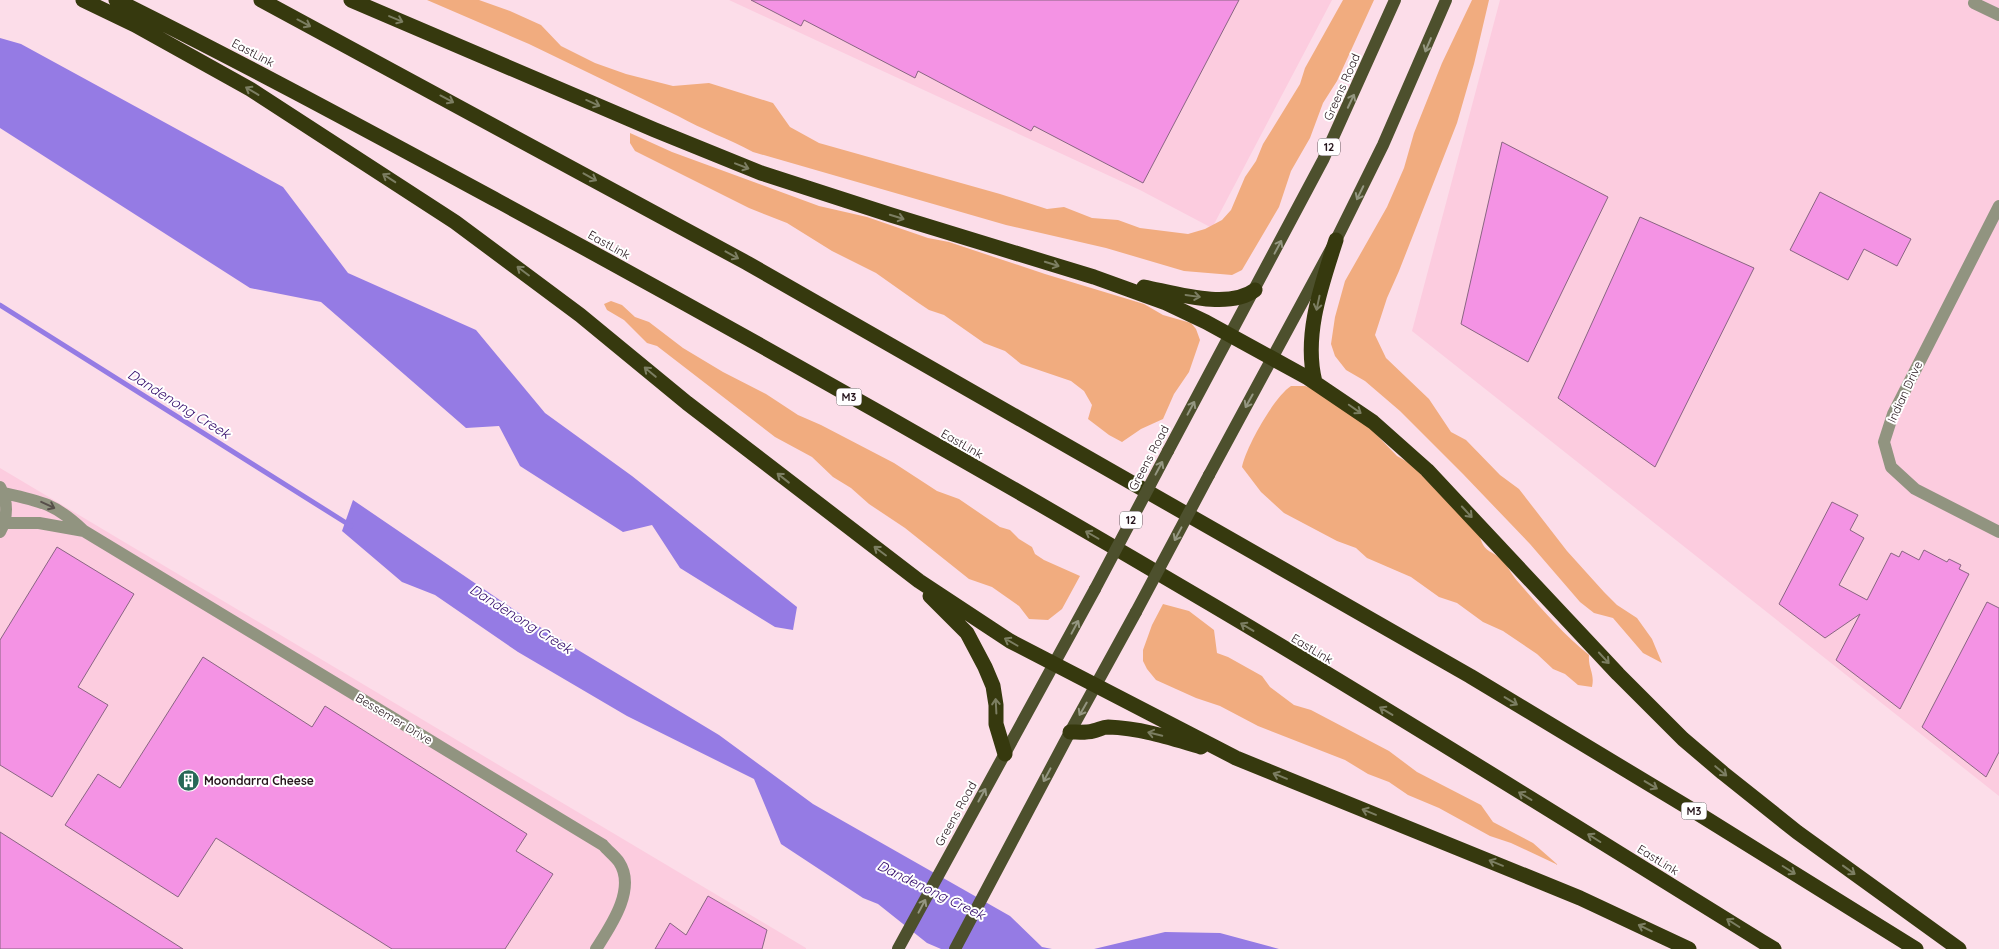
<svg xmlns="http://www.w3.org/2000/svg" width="1999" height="949" font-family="Quicksand,sans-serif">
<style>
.built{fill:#fcccdf}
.green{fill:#f1ac7f}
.water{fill:#957be4}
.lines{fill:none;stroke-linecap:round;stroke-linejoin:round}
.stream{stroke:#957be4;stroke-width:5}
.building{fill:#f493e4;stroke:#896582}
.street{stroke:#919480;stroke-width:12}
.primary{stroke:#4d502d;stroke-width:12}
.highway{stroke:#36390e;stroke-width:15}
.primary-bridge{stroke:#4d502d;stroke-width:12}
.oneway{stroke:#7c7e62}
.oneway2{stroke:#949681}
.oneway3{stroke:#564e49}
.labels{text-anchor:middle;stroke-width:4;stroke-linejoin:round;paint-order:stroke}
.shield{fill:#fff;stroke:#675b60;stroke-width:1}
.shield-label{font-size:11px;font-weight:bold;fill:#26151c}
.street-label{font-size:12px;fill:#26151c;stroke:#fff}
.poi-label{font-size:12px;font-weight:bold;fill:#26151c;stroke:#fff;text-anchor:start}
.water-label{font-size:14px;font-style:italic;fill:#320a6a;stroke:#fff}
</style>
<rect width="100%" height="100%" fill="#fcdde9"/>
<path class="built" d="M729,0H1332L1212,228L1140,190Z
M1500,0H1999V796L1412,331Z
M0,468L806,948V949H0Z"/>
<path class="green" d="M427,0H479L510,11L541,25L561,46L595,63L626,74L673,86L709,83L773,103L790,127L819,143L1000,194L1047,209L1064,207L1092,218L1118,220L1140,228L1188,234L1205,229L1222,220L1231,210L1245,177L1256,161L1263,144L1300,84L1305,68L1343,0H1374L1337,81L1323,103L1310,138L1291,171L1279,207L1242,270L1232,275L1184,271L1106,248L1006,225L753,152C729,139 703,130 678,116L529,44Z
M1472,0H1489L1474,64L1457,123L1399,271L1387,298L1375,335L1386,358L1429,399L1451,432L1466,440L1500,475L1519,489L1567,551L1604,592L1617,605L1637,618L1652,639L1662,663L1643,653L1613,618L1594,613L1580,602L1530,544L1463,474L1400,411L1365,381L1346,370L1335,356L1331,344L1335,317L1345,281L1387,207L1404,168L1414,133L1442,63Z
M630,133L672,152L819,206L867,217L928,238L949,242L1045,274L1144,304L1163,315L1191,323L1196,329L1200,340L1189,372L1174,394L1163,419L1141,429L1122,442L1109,435L1088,419L1092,405L1084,391L1071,381L1021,364L1005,351L984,343L944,315L929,310L917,302L876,273L832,251L787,223L749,208L635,151L630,143Z
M611,301L622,305L635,317L649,322L683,348L723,372L766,394L798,415L821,425L894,463L937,491L959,499L1000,527L1010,530L1019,539L1032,547L1035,554L1044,560L1080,576L1062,609L1048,620L1029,619L1019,606L992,587L969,579L905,528L869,504L851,488L833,477L812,457L775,437L657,346L647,343L624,320L607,310L604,304Z
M1291,386H1305L1319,391L1368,426L1397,456L1411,464L1479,534C1485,555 1490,548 1503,561C1509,568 1513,577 1519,583C1541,608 1563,634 1589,655C1588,669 1595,673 1592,687L1578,685L1565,674L1553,669L1537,654L1503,631L1483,622L1457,603L1439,597L1411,577L1367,558L1356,548L1337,541L1284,513L1261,492L1242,467C1246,447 1274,397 1291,386Z
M1163,604L1189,611L1214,630L1217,653L1228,657L1262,676L1270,687L1294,705L1311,710L1389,751L1417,772L1481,805L1493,822L1533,843L1558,865L1511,843L1490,836L1439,808L1408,795L1389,782L1368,774L1345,760L1258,726L1220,706L1196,698L1156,680L1147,669L1143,661V650L1152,625Z"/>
<path class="water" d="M0,38L21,44L283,187L348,273L476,330L545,413L632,476L797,607L793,630L775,627L680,568L652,525L623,532L520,466L499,426L466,428L321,302L250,288L0,128Z
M353,500L535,624L719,735L813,804L1010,916L1042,947L1052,949H941L927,943L878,904L863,898L781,844L754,779L627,716L518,652L435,595L402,582L342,531Z
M1165,932L1220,933L1279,949H1094Z"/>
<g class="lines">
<path class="stream" d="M0,305L351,526"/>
</g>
<path class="building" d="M751,0H1239L1143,183L1034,126L1031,131L918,71L915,78L804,20L801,26Z
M1502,142L1608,197L1528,362L1461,324Z
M1820,192L1911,239L1897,266L1864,249L1848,280L1790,250Z
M1640,217L1754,268L1655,467L1558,398Z
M1832,502L1858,515L1850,530L1864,538L1839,585L1867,600L1891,553L1899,557L1902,551L1919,560L1924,550L1947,562L1949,559L1961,565L1959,569L1969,574L1900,709L1836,660L1860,614L1825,638L1779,604Z
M57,547L134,594L78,687L108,705L52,797L0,765V640Z
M1987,602L1999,608V752L1986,777L1922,727Z
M203,657L312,727L325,706L527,834L516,851L553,874L505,949H392L216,838L178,897L65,825L98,774L120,788Z
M0,832L183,949H0Z
M708,896L767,930L762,949H655L670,923L686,935Z"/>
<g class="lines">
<path class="street" d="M1974,3L1999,15
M1999,206L1893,414L1884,442L1891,467L1915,489L1999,532
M4,493C41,501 56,504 84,531L603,845C608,851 615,856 619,862C637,889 610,927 596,949
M4,523H39L84,531
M0,532C8,517 8,501 0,487"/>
<path class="primary" d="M1168,451L1323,160L1395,0
M1209,475L1336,240L1383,145L1446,0
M898,949L1095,589
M955,949L1070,732L1136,612"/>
<path class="highway" d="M83,0L135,25L250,89L455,222L580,315L687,403L919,581L1010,641L1236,758L1580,898L1689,949
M116,0C245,64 372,133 498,201C738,331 975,465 1209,603C1399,715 1586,833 1774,949
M261,0L747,263L1470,676L1694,811L1916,949
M351,0L655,130L761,173L891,215L1094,277L1166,303L1206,322L1308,378L1373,422L1427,470L1618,674L1683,739L1723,773L1797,832L1959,949
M1144,287C1175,293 1228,310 1255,290
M1315,382C1303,335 1322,284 1336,240
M930,596L967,633L985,667L993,686L996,705V724L1005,754
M1070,732C1077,732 1086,733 1093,731C1099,730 1102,727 1108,727C1140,728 1171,738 1201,747"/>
<path class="primary-bridge" d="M1095,589L1168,451
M1136,612L1209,475"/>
</g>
<defs><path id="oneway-shaft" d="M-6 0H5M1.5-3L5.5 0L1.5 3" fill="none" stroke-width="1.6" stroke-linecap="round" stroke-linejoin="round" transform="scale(1.25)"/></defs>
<g class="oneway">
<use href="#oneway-shaft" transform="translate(396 19) rotate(23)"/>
<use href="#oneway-shaft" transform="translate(304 23) rotate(28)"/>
<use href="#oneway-shaft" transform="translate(252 91) rotate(-149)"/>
<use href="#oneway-shaft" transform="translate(447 99) rotate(28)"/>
<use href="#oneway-shaft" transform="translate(593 103) rotate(24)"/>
<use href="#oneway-shaft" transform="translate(742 166) rotate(21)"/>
<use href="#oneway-shaft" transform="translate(590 177) rotate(29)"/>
<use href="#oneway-shaft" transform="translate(389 178) rotate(-147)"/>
<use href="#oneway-shaft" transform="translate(897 217) rotate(17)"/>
<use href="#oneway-shaft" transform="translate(732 255) rotate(29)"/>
<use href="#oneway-shaft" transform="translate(1052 264) rotate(17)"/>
<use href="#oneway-shaft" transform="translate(523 271) rotate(-143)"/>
<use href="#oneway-shaft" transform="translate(1193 296) rotate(8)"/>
<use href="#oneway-shaft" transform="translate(1318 303) rotate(102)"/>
<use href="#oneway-shaft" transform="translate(650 372) rotate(-140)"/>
<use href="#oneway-shaft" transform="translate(1355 409) rotate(35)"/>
<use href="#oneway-shaft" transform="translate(783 478) rotate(-142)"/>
<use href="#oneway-shaft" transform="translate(1467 512) rotate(47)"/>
<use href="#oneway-shaft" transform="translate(1092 535) rotate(-150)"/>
<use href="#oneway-shaft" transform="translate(880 551) rotate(-143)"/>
<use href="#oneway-shaft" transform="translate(1247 627) rotate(-149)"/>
<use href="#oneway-shaft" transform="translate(1011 642) rotate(-150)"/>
<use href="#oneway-shaft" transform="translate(1604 658) rotate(47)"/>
<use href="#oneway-shaft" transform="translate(1511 701) rotate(31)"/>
<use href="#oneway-shaft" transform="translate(996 706) rotate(-93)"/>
<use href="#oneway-shaft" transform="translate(1386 711) rotate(-149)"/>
<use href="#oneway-shaft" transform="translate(1155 734) rotate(-166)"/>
<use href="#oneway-shaft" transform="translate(1721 771) rotate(40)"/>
<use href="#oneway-shaft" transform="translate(1280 776) rotate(-158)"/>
<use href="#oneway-shaft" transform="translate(1651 785) rotate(31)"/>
<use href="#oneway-shaft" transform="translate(1525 796) rotate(-149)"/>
<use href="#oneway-shaft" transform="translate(1369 812) rotate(-158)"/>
<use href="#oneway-shaft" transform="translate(1594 838) rotate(-148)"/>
<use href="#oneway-shaft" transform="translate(1496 863) rotate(-158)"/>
<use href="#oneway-shaft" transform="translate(1789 870) rotate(32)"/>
<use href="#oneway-shaft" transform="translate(1849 870) rotate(36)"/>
<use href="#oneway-shaft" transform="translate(1733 923) rotate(-148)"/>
<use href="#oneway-shaft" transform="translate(1645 928) rotate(-154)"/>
</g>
<g class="oneway2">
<use href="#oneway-shaft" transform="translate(1428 45) rotate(113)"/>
<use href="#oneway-shaft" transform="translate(1351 101) rotate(-65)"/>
<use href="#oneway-shaft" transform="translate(1360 193) rotate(116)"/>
<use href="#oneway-shaft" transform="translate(1278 247) rotate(-62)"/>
<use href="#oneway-shaft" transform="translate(1249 401) rotate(119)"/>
<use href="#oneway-shaft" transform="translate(1191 408) rotate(-62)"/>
<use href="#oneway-shaft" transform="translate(1159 468) rotate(-62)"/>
<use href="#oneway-shaft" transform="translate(1178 534) rotate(118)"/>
<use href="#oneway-shaft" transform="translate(1075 627) rotate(-62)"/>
<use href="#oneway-shaft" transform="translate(1083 709) rotate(120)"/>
<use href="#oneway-shaft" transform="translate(1047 775) rotate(118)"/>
<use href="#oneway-shaft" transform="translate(982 795) rotate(-61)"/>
<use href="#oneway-shaft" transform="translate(922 906) rotate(-62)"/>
</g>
<use class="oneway3" href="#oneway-shaft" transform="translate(48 505) rotate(25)"/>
<defs>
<symbol id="building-disc" viewBox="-11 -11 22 22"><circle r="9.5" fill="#276857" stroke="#fff"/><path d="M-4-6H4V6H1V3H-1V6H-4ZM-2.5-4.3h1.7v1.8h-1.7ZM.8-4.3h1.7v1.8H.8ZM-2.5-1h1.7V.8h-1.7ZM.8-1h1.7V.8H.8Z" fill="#fff"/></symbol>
</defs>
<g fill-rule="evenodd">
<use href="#building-disc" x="176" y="768" width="25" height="25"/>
</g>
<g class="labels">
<g class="shield">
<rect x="1318" y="138.5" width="22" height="17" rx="4"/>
<rect x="836.5" y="388.5" width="25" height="17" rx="4"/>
<rect x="1120" y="511.5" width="22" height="17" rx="4"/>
<rect x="1681.5" y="802.5" width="25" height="17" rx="4"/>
</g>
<g class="shield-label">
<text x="1329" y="151">12</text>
<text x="849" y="401">M3</text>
<text x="1131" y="524">12</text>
<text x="1694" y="815">M3</text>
</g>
<g class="street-label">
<text transform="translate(253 53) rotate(28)" y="4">EastLink</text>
<text transform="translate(1342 87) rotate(-66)" y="4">Greens Road</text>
<text transform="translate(609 245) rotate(29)" y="4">EastLink</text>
<text transform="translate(1905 392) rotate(-65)" y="4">Indian Drive</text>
<text transform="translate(962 444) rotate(30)" y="4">EastLink</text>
<text transform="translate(1149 458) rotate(-62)" y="4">Greens Road</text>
<text transform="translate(1312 649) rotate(31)" y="4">EastLink</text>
<text transform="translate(394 719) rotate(31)" y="4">Bessemer Drive</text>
<text transform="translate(956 814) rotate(-61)" y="4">Greens Road</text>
<text transform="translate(1658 860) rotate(32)" y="4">EastLink</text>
</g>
<g class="poi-label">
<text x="204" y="785">Moondarra Cheese</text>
</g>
<g class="water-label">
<text transform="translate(179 404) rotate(32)" y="5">Dandenong Creek</text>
<text transform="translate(521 619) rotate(32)" y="5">Dandenong Creek</text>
<text transform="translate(931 890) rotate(26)" y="5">Dandenong Creek</text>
</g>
</g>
</svg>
